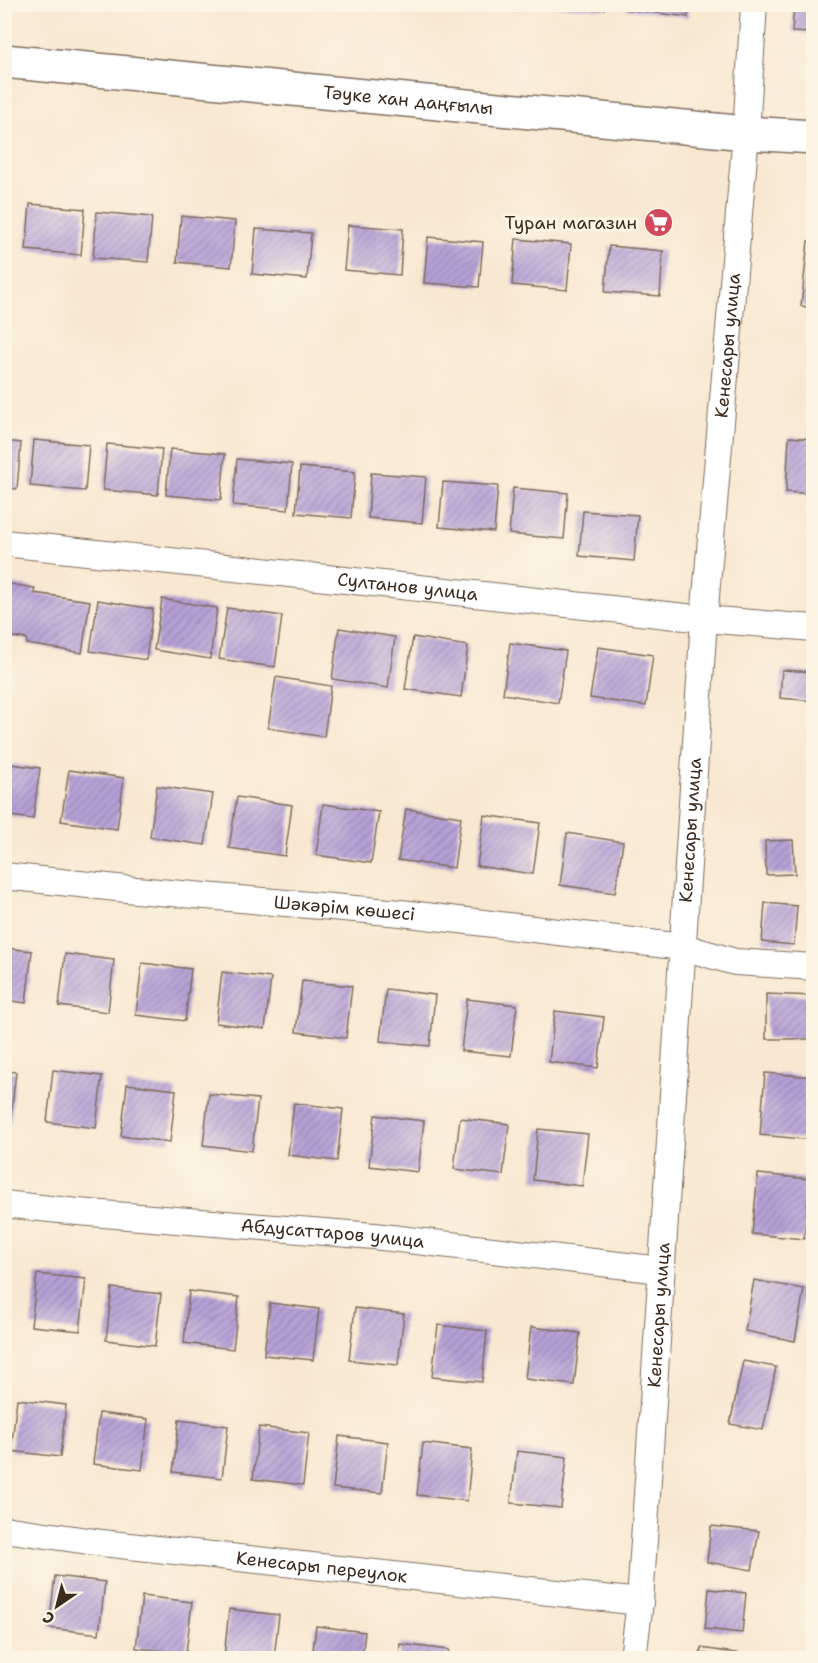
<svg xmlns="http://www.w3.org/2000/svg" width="818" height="1663" font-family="'Shantell Sans',sans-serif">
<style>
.building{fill:url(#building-hatch)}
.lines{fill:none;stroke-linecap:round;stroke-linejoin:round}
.minor-casing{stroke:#7d6c5d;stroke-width:28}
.tertiary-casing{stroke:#7d6c5d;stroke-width:36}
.minor{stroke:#fff;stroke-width:26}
.tertiary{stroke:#fff;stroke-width:33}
.labels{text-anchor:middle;stroke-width:6;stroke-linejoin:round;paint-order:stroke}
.street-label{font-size:18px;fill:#3b2a1e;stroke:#fcf5e5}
.poi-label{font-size:18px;fill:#3b2a1e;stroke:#fcf5e5;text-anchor:end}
</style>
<defs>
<pattern id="building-hatch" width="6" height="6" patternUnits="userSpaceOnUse" patternTransform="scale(1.5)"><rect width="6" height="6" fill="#b6a2d7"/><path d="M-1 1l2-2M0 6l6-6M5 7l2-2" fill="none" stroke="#9584ae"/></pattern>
</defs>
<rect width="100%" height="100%" fill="#fcf5e5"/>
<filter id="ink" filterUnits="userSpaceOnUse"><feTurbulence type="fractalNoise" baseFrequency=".0167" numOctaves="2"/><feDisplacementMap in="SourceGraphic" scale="12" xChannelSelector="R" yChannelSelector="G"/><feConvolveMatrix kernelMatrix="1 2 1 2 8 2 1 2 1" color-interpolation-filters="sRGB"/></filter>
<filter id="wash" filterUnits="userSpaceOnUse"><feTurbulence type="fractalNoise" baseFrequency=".008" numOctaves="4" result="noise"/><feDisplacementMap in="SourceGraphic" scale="24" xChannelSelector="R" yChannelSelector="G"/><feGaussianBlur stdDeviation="1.35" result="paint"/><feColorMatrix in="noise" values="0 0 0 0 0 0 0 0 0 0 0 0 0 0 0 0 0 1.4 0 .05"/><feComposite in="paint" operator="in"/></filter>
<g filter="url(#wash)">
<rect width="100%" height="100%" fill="#f8e8d1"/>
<g id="blocks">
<path class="building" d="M475,4H524V9L475,6Z
M554,4H604V9L554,6Z
M625,4H689L688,17L625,9Z
M794,4H814V33L792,32Z
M30,204L85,209L81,255L26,250Z
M97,212L152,217L148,262L93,258Z
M181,216L235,221L231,267L177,262Z
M348,225L403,229L400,275L344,270Z
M256,229L311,233L307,279L252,274Z
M428,237L483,242L479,287L424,283Z
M516,239L571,244L567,290L512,285Z
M808,241L814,242V308L801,306Z
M609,246L663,251L660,296L605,292Z
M789,437L814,439V494L786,492Z
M34,440L89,445L85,491L30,486Z
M4,441L21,443L17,489L4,488Z
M107,444L162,449L158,495L103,490Z
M170,449L225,454L221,500L166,495Z
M237,459L292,464L288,510L233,505Z
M300,467L355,472L351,518L296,513Z
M371,473L426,477L422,523L368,518Z
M443,482L498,486L494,532L439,527Z
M513,488L568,493L564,539L509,534Z
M583,511L638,515L634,561L579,556Z
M4,583L35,588L34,593L90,601L82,653L27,644V639L4,636Z
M162,599L217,608L210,659L154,650Z
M98,600L153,609L146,660L90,651Z
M227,608L282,616L275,667L219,659Z
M339,628L395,637L388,688L332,679Z
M413,637L468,646L461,697L405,689Z
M510,643L566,651L558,703L503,694Z
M598,647L653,655L646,706L590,698Z
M782,670L814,672V701L780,698Z
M276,677L331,686L324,737L268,728Z
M4,763L40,768L33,819L4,815Z
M69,770L124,778L117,829L61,821Z
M157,786L213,794L205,845L150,837Z
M237,797L292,805L285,856L229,848Z
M323,804L379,812L371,863L316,855Z
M406,809L461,817L454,868L398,860Z
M484,815L540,823L533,874L477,866Z
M567,833L623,842L615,893L560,885Z
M793,840L795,874L766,875L765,841Z
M765,903L797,906L794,945L762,942Z
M4,948L32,951L26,1003L4,1000Z
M65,954L114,960L108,1012L59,1006Z
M142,963L191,969L185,1021L136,1015Z
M222,972L271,978L265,1029L216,1023Z
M302,981L352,986L346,1038L296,1032Z
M386,989L435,995L430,1046L380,1041Z
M766,994L814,996V1039H766Z
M467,999L517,1005L511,1056L461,1051Z
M555,1011L604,1017L598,1068L549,1062Z
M53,1070L102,1076L96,1128L47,1122Z
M4,1071L16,1072L10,1124L4,1123Z
M765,1073L814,1077V1140L760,1135Z
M127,1084L176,1090L170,1142L121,1136Z
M209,1094L258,1099L252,1151L203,1145Z
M294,1103L343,1109L337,1161L288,1155Z
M375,1115L424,1121L418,1172L369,1166Z
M460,1118L509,1124L503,1175L454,1169Z
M538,1129L588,1134L582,1186L533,1180Z
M758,1174L810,1179L804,1239L752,1234Z
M37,1274L86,1279L80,1331L31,1326Z
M754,1280L804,1289L795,1341L745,1331Z
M112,1288L161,1294L155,1346L106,1340Z
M189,1291L239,1297L233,1349L184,1343Z
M270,1303L319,1309L313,1360L264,1355Z
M355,1308L404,1314L398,1365L349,1360Z
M438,1325L487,1331L482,1382L432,1377Z
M531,1327L580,1333L574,1385L525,1379Z
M743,1361L776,1367L763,1430L730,1424Z
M17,1399L66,1405L60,1457L11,1451Z
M99,1413L148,1419L142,1470L93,1464Z
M179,1420L228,1426L222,1478L173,1472Z
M259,1427L309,1433L303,1485L253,1479Z
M339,1436L388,1442L382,1493L333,1488Z
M423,1443L472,1449L467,1501L417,1495Z
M517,1451L567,1457L561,1508L511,1503Z
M711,1526L759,1531L752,1570L707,1562Z
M55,1576L105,1582L99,1634L49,1628Z
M709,1589L746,1593L742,1633L705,1629Z
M142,1596L192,1602L186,1653L136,1648Z
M229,1609L279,1615L274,1658H224Z
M316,1626L365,1632L362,1658H312Z
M400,1644L449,1650L448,1658H399Z
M701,1648L742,1654V1658H699Z"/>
</g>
</g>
<g filter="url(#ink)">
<use href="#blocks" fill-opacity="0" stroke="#7d6c5d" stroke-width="1.5"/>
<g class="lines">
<defs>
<g id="minor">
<path id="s1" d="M4,543L704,619L814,628"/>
<path id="s2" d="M4,876L136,890L401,913L683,947L735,962L814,967"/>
<path id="s3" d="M4,1204L78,1212L374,1236L661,1270"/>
<path id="s4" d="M4,1529L102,1543L640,1602"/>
<path id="s5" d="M633,1658L640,1602L704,619L746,133L754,4"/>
</g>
<g id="tertiary">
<path id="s6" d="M4,61L746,133L814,137"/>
</g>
</defs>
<use href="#minor" class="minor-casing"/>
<use href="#tertiary" class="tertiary-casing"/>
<use href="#minor" class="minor"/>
<use href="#tertiary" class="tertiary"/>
</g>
</g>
<defs>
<symbol id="supermarket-disc" viewBox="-11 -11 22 22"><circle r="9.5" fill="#d1495b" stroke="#fcf5e5"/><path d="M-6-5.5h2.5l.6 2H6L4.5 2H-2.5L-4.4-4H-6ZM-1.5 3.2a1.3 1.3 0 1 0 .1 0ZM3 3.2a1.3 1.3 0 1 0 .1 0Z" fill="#fff"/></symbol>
</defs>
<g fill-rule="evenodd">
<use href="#supermarket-disc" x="642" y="206" width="33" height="33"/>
</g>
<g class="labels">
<g class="street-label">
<text dy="6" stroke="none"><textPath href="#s6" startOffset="406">Тәуке хан даңғылы</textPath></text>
<text dy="6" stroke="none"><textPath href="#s5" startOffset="1316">Кенесары улица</textPath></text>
<text dy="6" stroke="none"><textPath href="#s1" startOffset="406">Султанов улица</textPath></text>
<text dy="6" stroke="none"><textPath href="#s5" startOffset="830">Кенесары улица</textPath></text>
<text dy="6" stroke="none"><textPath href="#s2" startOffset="342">Шәкәрім көшесі</textPath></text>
<text dy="6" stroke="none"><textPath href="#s3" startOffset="330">Абдусаттаров улица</textPath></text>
<text dy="6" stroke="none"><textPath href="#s5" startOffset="344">Кенесары улица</textPath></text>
<text dy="6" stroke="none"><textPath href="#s4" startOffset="320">Кенесары переулок</textPath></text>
</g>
<g class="poi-label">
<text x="637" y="229">Туран магазин</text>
</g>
</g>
<rect width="818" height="1663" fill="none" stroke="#fcf5e5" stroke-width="24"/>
<g transform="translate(57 1606) rotate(215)" stroke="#fcf5e5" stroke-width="4.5" paint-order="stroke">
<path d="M0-4.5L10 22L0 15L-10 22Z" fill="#3b2a1e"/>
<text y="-9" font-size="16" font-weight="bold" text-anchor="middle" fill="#3b2a1e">С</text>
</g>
</svg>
